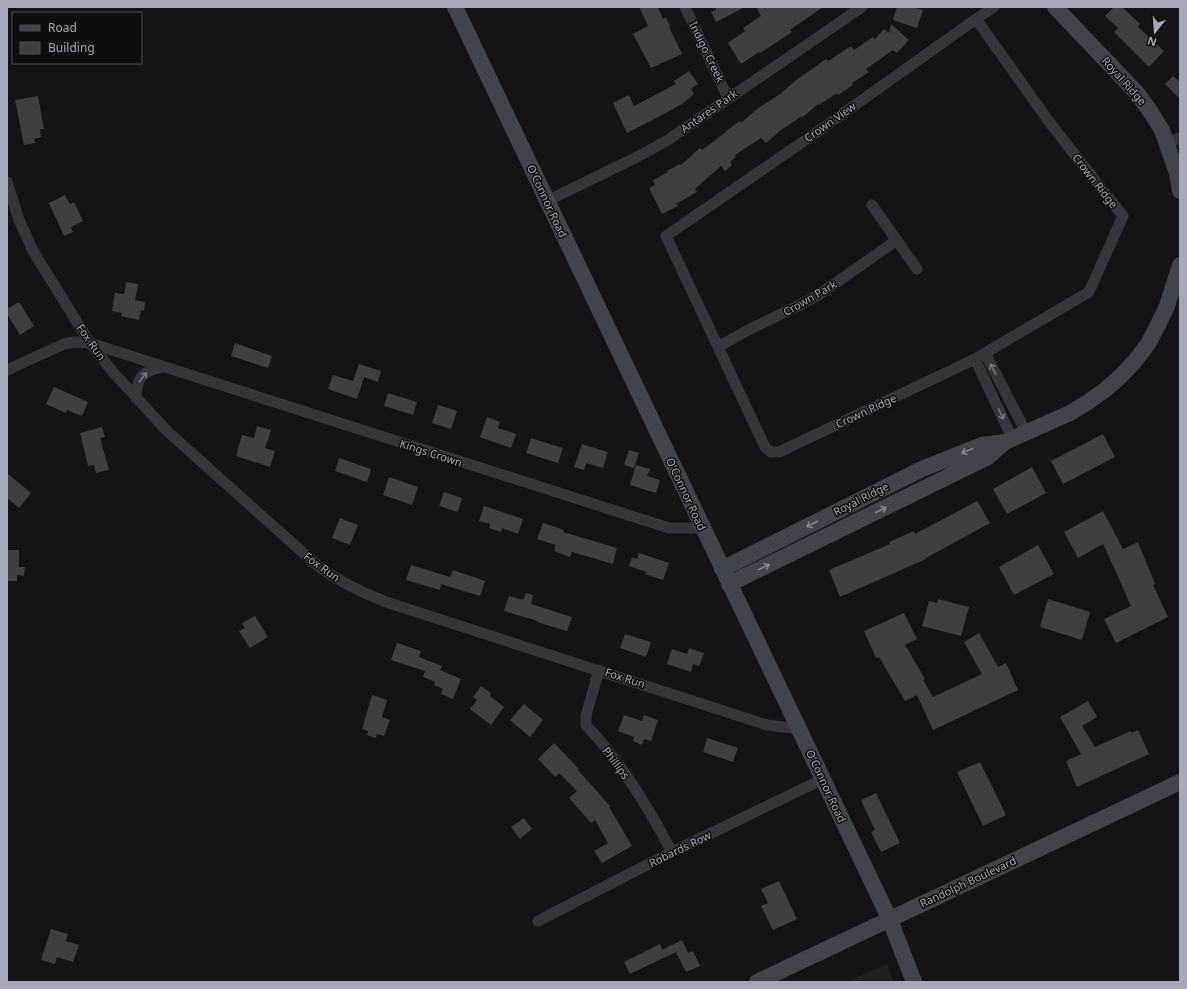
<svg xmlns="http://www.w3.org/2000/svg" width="1187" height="989" font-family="'Noto Sans',sans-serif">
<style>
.built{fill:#202023}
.building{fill:#3e3e43}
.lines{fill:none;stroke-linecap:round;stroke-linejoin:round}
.street{stroke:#35353b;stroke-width:11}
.secondary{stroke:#42444b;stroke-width:16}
.oneway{stroke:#73757f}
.oneway2{stroke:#828691}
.labels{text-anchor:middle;stroke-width:3;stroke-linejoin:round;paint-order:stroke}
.street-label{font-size:11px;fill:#a5a9b7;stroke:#0f0f11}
</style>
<rect width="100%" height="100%" fill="#141416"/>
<path class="built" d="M887,964L893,982H847Z"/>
<path class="building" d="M639,7H658L663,19L666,17L670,26L669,27L682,54L651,68L633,34L648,26Z
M715,7H745L716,22L711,12L716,10Z
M756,7H823L790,30L792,32L760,53L759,52L741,64L728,43L745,31L743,28L761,16Z
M897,7H912L923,10L917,28L893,20Z
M1114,7H1122L1140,24L1138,27L1164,51L1149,67L1114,32L1118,28L1105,16Z
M891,24L909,40L897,53L893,50L866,69L869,72L852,83L853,85L838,95L837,93L819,105L818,104L803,117L802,116L781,130L766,143L761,138L735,155L736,157L730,162L732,165L725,171L721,166L695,189L697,192L676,204L678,206L662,214L649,188L655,185L653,180L668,172L667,171L680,164L681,165L700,148L702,150L726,132V131L740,121L741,123L757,109L780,94L795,81L826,59L828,61L851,46L854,50L873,37L875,39L884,29L889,33Z
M689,71L698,84L691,89L694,94L682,104L664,114L627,133L613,103L629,95L634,106L676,84L674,81Z
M1173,76L1180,82V99L1165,84Z
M38,96L44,129H40L41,137L34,139L35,143L24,145L15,100Z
M65,195L70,204L74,202L83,221L71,227L73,232L64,236L49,203Z
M126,282L138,284L135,300L145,302L144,311L141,310L139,320L121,316L122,313L112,311L115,293L124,294Z
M19,302L34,326L20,335L7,314V309Z
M235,343L272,356L268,368L231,356Z
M359,364L381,371L378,382L364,377L357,399L328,389L333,375L353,381Z
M54,387L88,402L82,416L67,410L66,413L46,404Z
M388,393L417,402L413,415L384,406Z
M438,405L457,411L451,429L432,423Z
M487,417L500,422L498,428L516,434L511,448L480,437Z
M257,426L271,430L265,448L275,451L270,467L236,456L242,435L254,438Z
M102,427L105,437L100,438L109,470L96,473L94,465L88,466L80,433Z
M1103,434L1115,457L1063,484L1051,461Z
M531,438L563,448L558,463L526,453Z
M582,444L608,452L603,468L586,463L584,470L574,467Z
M629,450L639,453L634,468L624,465Z
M339,458L371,469L367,482L335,471Z
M636,465L650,469L647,476L660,480L656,493L630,485Z
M1032,467L1046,493L1007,514L993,489Z
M7,473L31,493L19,508L7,498Z
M389,477L418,487L412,505L383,495Z
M444,492L462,498L458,512L439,506Z
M977,501L990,523L926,558V559L840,597L829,570L890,544L889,542L914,531L915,534Z
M484,506L523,519L518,534L502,528L501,532L489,528L490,524L479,521Z
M1103,511L1123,549L1138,542L1155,584L1153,585L1168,617L1116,643L1104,619L1131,606L1116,572L1103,544L1078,558L1064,532Z
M340,518L358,525L350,545L332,538Z
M543,523L564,530L563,532L617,548L613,564L572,552L570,557L554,551L556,545L537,539Z
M1038,545L1054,574L1014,595L999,567Z
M7,550H19V567H25L24,576L17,575V581H7Z
M639,553L669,563L663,580L645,574L646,572L629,566L632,557L637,559Z
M411,565L450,577L453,570L485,581L480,596L441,584L440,590L406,580Z
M526,593L533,595L531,604L572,617L567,631L537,622L538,621L504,611L509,596L523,600Z
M938,599L969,607L961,636L922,626L929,601L937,603Z
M1048,599L1090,612L1082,640L1040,627Z
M904,613L917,639L905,645L925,679L923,680L933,697L982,674L964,642L979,633L998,667L1006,663L1018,690L933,730L917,695L905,701L879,657L876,658L864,631Z
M255,616L268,637L250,648L239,631L245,628L242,623Z
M625,634L651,642L646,657L620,648Z
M397,643L421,651L419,657L442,666L440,670L461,679L453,699L441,694L443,689L434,685L435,682L423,677L425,671L391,660Z
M689,648L704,653L699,666L693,664L691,672L667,664L672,649L687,654Z
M481,686L491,693L490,696L504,707L491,725L470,709L477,700L473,697Z
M372,695L387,700L382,717L390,720L384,736L377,734L376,738L367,735L368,731L362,729Z
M1088,701L1097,717L1082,726L1095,747L1131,731V733L1138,730L1149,754L1077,787L1066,761L1081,754L1060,717Z
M524,704L543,720L530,737L510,720Z
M624,715L642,721L644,715L658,720L651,741L644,739L642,745L633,741L634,737L618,731Z
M707,738L738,748L733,762L703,752Z
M554,743L579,769L578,770L610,806L609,807L632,846L602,863L594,851L608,843L595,820L591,823L569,798L577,791L559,773L555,777L538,759Z
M980,762L1006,815L983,826L957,772Z
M876,793L900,843L881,852L871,832L875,830L861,800Z
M524,818L532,829L520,839L511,827Z
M779,881L797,919L773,930L761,906L768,903L761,889Z
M51,929L68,934L66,941L79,945L73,962L57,957L55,964L41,960Z
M682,940L688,953L693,951L700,966L686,972L676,952L630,974L624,962L660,944L662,950Z"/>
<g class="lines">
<path class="street" d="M685,7L728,98
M976,19L1050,123L1123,216L1089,292L975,359L779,452H771L765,447L666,236L820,130L976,19L994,7
M1166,143L1180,138
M7,182L19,220L33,251L90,343L113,372L167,431L319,567C342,583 362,593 389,603L767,725L799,729
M547,201L637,157L668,140L862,7
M872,205L917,269
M718,347L748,330L800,305L820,294L897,240
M985,353L1026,432
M975,359L1012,438
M7,370L64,344L74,342L90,343L669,528H702
M136,398C137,378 142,371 161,367
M599,670L586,715V725C621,762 648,807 672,852
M538,921L672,852L823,779"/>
<path class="secondary" d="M455,7L890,920L914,982
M1055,7L1137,93L1150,111L1162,130L1177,173L1180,191
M722,569L922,469L982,445L1005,442L1070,413L1088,402L1105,390L1121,376L1135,361L1148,344L1158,325L1167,306L1180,265
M729,584L988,457L1005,442
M757,982L1180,782"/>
</g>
<defs><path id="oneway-shaft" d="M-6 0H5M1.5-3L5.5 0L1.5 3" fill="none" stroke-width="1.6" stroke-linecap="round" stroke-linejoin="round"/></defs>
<g class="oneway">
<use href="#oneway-shaft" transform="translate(993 369) rotate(-118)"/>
<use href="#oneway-shaft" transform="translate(143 377) rotate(-52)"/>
<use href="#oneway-shaft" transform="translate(1001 414) rotate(65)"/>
</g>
<g class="oneway2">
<use href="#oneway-shaft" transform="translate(967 451) rotate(159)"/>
<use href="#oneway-shaft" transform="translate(881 510) rotate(-26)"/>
<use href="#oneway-shaft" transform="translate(812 524) rotate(153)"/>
<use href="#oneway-shaft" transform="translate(764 567) rotate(-26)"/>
</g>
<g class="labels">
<g class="street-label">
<text transform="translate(707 52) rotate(64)" y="4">Indigo Creek</text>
<text transform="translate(1124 81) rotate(48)" y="4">Royal Ridge</text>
<text transform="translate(709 111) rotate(-35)" y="4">Antares Park</text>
<text transform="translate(830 122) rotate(-35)" y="4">Crown View</text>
<text transform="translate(1095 181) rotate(52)" y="4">Crown Ridge</text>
<text transform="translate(547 201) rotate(65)" y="4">O'Connor Road</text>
<text transform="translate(810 298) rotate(-30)" y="4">Crown Park</text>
<text transform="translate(91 342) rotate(55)" y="4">Fox Run</text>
<text transform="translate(866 411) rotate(-25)" y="4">Crown Ridge</text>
<text transform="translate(431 453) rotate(18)" y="4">Kings Crown</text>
<text transform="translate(686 494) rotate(65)" y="4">O'Connor Road</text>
<text transform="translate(861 499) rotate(-27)" y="4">Royal Ridge</text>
<text transform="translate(322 567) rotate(36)" y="4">Fox Run</text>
<text transform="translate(625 678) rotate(18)" y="4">Fox Run</text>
<text transform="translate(616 763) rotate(53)" y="4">Phillips</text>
<text transform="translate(826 786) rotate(65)" y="4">O'Connor Road</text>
<text transform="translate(680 849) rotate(-26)" y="4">Robards Row</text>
<text transform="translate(968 882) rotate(-25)" y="4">Randolph Boulevard</text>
</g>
</g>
<rect width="1187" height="989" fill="none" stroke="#a5a9b7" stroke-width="16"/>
<rect x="12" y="12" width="130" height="52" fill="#0f0f11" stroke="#4b4d53"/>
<rect x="20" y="25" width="20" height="6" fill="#42444b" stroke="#4b4d53"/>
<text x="48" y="32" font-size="12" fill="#a5a9b7">Road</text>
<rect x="20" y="42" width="20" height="12" fill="#3e3e43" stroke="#4b4d53"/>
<text x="48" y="52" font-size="12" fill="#a5a9b7">Building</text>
<g transform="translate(1155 32) rotate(197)" stroke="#0f0f11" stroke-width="3" paint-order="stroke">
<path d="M0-3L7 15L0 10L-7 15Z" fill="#a5a9b7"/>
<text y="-6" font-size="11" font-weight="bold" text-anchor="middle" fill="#a5a9b7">N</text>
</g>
</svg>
